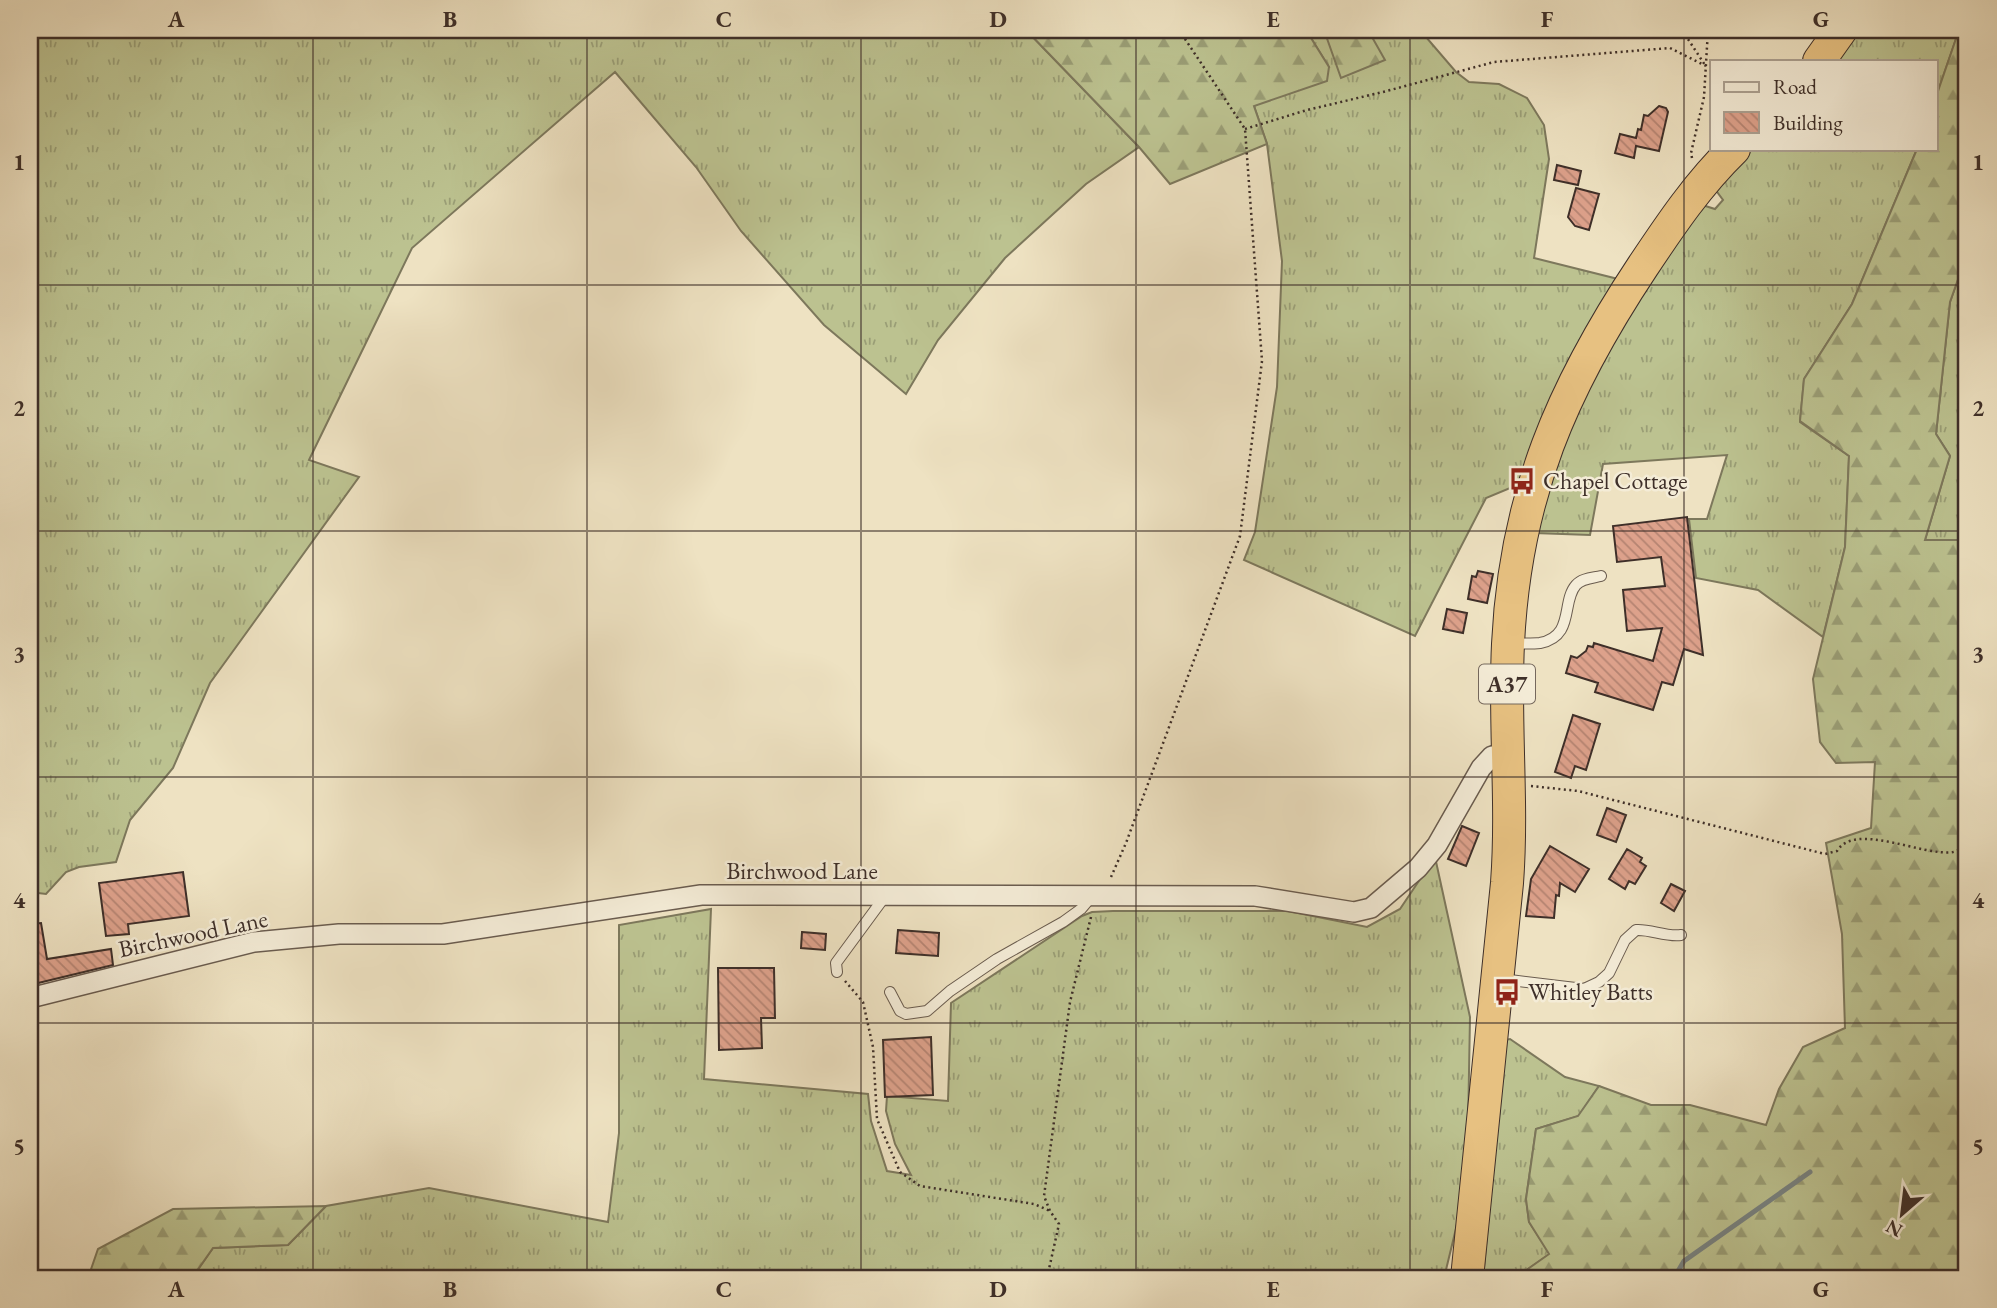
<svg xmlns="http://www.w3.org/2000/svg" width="1997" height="1308" font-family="'EB Garamond',serif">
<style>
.grass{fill:url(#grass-tufts);stroke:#7d785c;stroke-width:2}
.forest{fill:url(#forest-firs);stroke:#7d785c;stroke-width:2}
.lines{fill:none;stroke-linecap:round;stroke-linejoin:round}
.stream{stroke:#788382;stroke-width:5}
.building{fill:url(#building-back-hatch);stroke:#3e2f29;stroke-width:2}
.service-casing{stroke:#6a5c4f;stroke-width:12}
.minor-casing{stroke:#6a5c4f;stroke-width:22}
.trunk-casing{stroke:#3e2f29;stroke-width:34}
.path{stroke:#3e2f29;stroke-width:2.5;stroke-dasharray:2 3.5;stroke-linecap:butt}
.service{stroke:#f4ecd7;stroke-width:10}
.minor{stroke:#f4ecd7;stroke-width:19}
.trunk{stroke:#e7c181;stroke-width:32}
.grid{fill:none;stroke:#3e2f29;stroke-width:2;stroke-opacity:0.55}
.labels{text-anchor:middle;stroke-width:5;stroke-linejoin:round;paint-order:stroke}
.shield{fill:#f4ecd7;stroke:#75685d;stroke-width:2}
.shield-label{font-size:23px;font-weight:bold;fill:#3e2f29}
.poi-label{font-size:24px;fill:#3e2f29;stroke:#f4ecd7;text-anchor:start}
.street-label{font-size:24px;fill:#3e2f29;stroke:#f4ecd7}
.neatline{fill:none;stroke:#3e2f29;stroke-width:2.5}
.grid-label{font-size:23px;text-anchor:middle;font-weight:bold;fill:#3e2f29}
</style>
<defs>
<pattern id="grass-tufts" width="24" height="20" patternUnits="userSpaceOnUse" patternTransform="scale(1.75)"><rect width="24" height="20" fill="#bcc290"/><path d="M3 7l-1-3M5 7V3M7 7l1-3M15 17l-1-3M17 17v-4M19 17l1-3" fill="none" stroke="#9a9e76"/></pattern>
<pattern id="forest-firs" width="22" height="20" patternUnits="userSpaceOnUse" patternTransform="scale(1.75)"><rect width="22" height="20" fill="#bcc290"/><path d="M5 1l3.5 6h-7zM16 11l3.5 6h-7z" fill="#9a9e76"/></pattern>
<pattern id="building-back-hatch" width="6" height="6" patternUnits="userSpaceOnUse" patternTransform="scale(1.75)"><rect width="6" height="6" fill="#dda18b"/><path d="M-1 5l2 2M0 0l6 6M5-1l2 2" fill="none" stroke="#b58472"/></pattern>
</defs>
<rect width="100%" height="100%" fill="#eee2c2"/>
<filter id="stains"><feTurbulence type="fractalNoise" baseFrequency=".00286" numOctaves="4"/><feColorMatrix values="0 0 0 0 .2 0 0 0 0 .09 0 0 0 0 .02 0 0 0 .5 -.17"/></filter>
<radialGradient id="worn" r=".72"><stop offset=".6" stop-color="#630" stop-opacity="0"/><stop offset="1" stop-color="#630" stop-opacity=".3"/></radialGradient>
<path class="grass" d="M45,30H1026L1139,147L1086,184L1005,258L938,340L906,394L824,325L741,231L696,167L615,72L412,248L309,460L359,477L210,683L173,768L130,820L116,862L79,867L66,872L46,894L30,892V40Z
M1306,30H1420L1456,72L1469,82L1499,84L1527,98L1544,125L1549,159L1534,258L1622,280L1527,481L1486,498L1415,636L1244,560L1255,532L1277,387L1282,261L1267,144L1254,106L1329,67Z
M1853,30H1959L1936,97V61H1832Z
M1745,149H1917L1852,304L1804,379L1800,422L1849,456L1845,547L1823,637L1758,590L1696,578L1689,519H1707L1727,455L1603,464L1590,535L1535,533L1553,468L1597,366L1699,204L1715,209L1723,200L1712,185Z
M1967,254V540H1925L1950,456L1936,434L1950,302Z
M1435,857L1470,1017L1467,1183L1444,1278H192L213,1248L288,1245L326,1206L429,1188L608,1222L619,1133V925L711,909L704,1079L868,1094L871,1121L887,1171L911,1175L895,1144L886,1111L887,1096L948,1101L951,1003L1082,916L1092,912L1113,911H1288L1367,927L1400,909Z
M1510,1039L1565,1077L1599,1086L1579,1116L1536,1129L1526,1199L1529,1222L1550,1254L1515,1278H1483L1505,1040Z"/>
<path class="forest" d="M1026,30H1306L1329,67L1327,81L1254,106L1267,144L1170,184L1139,147Z
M1324,30H1368L1385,60L1341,78Z
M1959,30H1967V254L1950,302L1936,434L1950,456L1925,540H1967V1278H1515L1549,1254L1529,1222L1526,1199L1536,1129L1578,1116L1599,1086L1651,1105H1690L1766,1125L1779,1089L1803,1047L1845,1028L1842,934L1826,843L1871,828L1875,762L1836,763L1820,742L1813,679L1845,547L1849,456L1800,421L1804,379L1852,304L1917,149H1936V97Z
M326,1206L288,1245L213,1248L192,1278H88L98,1249L173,1209Z"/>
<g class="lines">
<path class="stream" d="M1674,1278L1684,1261L1810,1172"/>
</g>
<path class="building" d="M1659,106L1666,108L1668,112L1659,151L1636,146L1634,158L1615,153L1620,134L1636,138L1638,129L1641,130L1644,115L1648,116Z
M1557,165L1581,171L1578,185L1554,180Z
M1576,188L1599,194L1589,230L1575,226L1568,217Z
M1687,517L1703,655L1684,649L1673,685L1662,682L1653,710L1595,692L1598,683L1566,673L1571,656L1577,658L1586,651L1588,646L1593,647L1594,643L1653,661L1662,628L1627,631L1623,590L1665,586L1661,557L1617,562L1613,526Z
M1478,571L1493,574L1487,603L1468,599L1472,576L1476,577Z
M1447,609L1467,613L1463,633L1443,629Z
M1573,715L1600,724L1586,770L1575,766L1571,778L1555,772Z
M1607,808L1626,815L1616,842L1597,835Z
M1462,826L1479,833L1466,866L1448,859Z
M1550,846L1589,869L1575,892L1560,883L1559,896L1556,895L1554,918L1526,916L1531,879Z
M1627,849L1642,858L1640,862L1646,866L1635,884L1629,881L1625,889L1609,879Z
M183,872L189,916L128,924L129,934L106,936L99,883Z
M1671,884L1685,891L1674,911L1661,903Z
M41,923L47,959L111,949L113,965L34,984L30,961V924Z
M898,930L939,933L938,956L896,953Z
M802,932L826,934L825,950L801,948Z
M718,968H774L775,1018H761L762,1048L719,1050Z
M931,1037L933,1095L885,1097L883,1040Z"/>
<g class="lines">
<defs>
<path id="service" d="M1512,644C1521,643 1531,644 1540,643C1575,636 1561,602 1576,585C1582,578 1593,578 1601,576
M837,972L836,963L886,895
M1502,979L1584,989L1599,982L1609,973L1625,940L1636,930C1651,929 1665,937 1681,935
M890,992L900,1011L906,1014L927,1011L950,991L997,959L1063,922L1081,909L1092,896"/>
<path id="minor" d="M30,998L254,942L339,934H443L701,895L1255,896L1354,912L1371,908L1418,868L1437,845L1481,768L1492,756L1508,753"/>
<path id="trunk" d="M1819,61L1841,30
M1467,1278L1507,883C1513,803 1504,724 1508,644C1515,496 1562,388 1643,266C1671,224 1698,184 1734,149"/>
</defs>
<use href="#service" class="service-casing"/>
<use href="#minor" class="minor-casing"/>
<use href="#trunk" class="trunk-casing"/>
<path class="path" d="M1682,30L1705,65
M1245,129L1307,110L1383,92L1494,62L1670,48L1706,66
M1692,158L1691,153L1704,97L1708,30
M1531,786L1578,791L1825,854L1837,851C1855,821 1923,857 1953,852C1958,851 1963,847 1967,845
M1111,877L1126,843L1240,536L1262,361L1245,129L1179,30
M845,981L863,1002L873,1047L877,1119L900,1172L920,1186L1034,1204L1050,1211
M1047,1278L1059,1224L1050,1211L1044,1196L1070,1002L1091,917"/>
<use href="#service" class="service"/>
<use href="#minor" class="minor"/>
<use href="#trunk" class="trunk"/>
</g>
<path class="grid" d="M313,30V1278M587,30V1278M861,30V1278M1136,30V1278M1410,30V1278M1684,30V1278M30,285H1967M30,531H1967M30,777H1967M30,1023H1967"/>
<defs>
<symbol id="bus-bare" viewBox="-9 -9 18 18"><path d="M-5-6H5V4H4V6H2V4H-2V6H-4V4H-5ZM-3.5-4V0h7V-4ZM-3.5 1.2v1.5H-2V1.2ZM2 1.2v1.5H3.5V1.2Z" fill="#8f2418" stroke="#f4ecd7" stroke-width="2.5" paint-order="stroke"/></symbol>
</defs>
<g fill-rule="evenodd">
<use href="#bus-bare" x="1503" y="462" width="38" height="38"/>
<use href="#bus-bare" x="1488" y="973" width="38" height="38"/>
</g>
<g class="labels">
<rect class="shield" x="1479" y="664.5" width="56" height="39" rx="5"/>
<g class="shield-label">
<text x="1507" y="692">A37</text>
</g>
<g class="poi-label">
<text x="1543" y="489">Chapel Cottage</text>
<text x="1528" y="1000">Whitley Batts</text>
</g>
<g class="street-label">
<text x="802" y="879">Birchwood Lane</text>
<text transform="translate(193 934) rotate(-12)" y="8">Birchwood Lane</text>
</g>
</g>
<rect width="1997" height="1308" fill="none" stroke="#eee2c2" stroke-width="77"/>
<rect x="1710" y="60" width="228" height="91" fill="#f4ecd7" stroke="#aba091" stroke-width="2"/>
<rect x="1724" y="82" width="35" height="10" fill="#f4ecd7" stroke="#aba091" stroke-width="2"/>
<text x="1773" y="94" font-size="21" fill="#3e2f29">Road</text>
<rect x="1724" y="112" width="35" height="21" fill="url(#building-back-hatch)" stroke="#aba091" stroke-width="2"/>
<text x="1773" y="130" font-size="21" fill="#3e2f29">Building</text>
<g transform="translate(1902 1214) rotate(208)" stroke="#f4ecd7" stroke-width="5" paint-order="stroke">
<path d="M0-5L12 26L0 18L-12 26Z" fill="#3e2f29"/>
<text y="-10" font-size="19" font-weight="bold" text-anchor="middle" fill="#3e2f29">N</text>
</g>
<rect x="38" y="38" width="1920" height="1232" class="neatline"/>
<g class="grid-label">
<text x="176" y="27">A</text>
<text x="450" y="27">B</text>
<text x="724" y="27">C</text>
<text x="998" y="27">D</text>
<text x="1273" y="27">E</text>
<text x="1547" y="27">F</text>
<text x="1821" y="27">G</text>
<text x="19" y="170">1</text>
<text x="1978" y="170">1</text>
<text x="19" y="416">2</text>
<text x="1978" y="416">2</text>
<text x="19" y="662">3</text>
<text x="1978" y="662">3</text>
<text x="19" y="908">4</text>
<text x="1978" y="908">4</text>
<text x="19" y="1154">5</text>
<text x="1978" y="1154">5</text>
<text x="176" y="1297">A</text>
<text x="450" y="1297">B</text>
<text x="724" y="1297">C</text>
<text x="998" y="1297">D</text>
<text x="1273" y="1297">E</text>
<text x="1547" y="1297">F</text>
<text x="1821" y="1297">G</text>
</g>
<rect width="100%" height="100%" filter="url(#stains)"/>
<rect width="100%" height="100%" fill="url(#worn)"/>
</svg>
